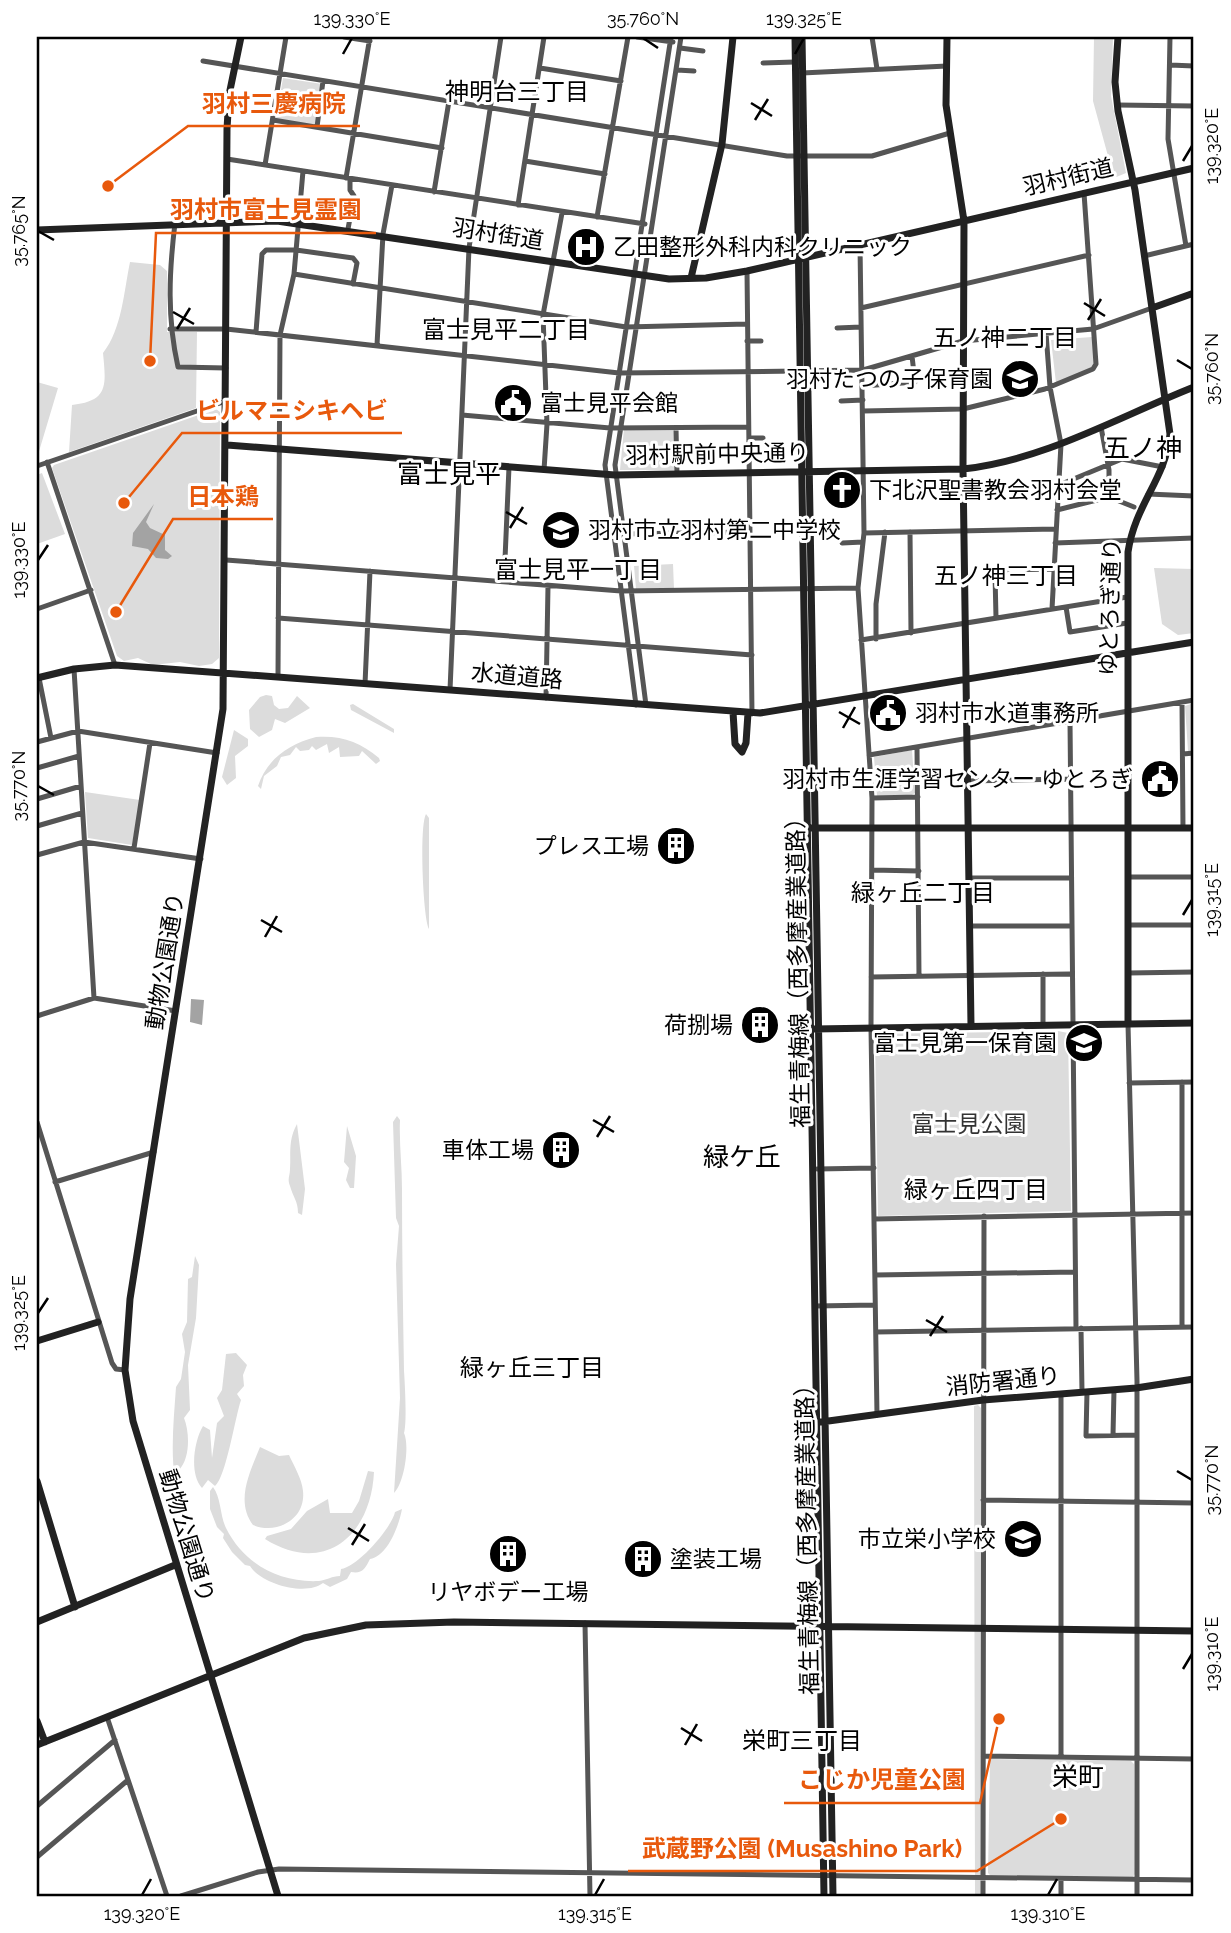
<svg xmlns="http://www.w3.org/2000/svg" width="1231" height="1933" font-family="Raleway,'Noto Sans JP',sans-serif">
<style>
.green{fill:#dcdcdc}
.water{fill:#a3a3a3}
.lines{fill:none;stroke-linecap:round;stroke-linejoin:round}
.street{stroke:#555;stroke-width:5}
.secondary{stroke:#222;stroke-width:7}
.ticks{fill:none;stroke:#000;stroke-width:2.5}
.labels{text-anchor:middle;stroke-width:6;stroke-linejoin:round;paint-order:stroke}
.street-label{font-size:23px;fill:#000;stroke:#fff}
.poi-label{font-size:23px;fill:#000;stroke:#fff;text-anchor:end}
.park-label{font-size:23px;fill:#333;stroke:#fff}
.neighbourhood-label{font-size:24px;fill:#000;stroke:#fff}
.quarter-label{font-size:26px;fill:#000;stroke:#fff}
.leader{fill:none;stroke:#e8590c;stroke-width:2.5}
.callout-dot{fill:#e8590c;stroke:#fff;stroke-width:2.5}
.callout-label{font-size:24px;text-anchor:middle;font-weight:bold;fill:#e8590c;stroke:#fff;stroke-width:6;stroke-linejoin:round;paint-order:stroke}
.neatline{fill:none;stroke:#000;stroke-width:2.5}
.ticks-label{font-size:18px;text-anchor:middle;fill:#000}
</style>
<rect width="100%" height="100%" fill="#fff"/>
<path class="green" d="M1094,37H1113L1111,96L1126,173L1114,178L1093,101Z
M283,78L322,84L316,126L276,119Z
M130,262L160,265L167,271V332H197L196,408L69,452L72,405C109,401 106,385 103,353C122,329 124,291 130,262Z
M1092,337L1095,361L1093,369L1056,383L1051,340Z
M37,382L58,388L37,458Z
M216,409L220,412L219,658L212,664L199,666L180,662L153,665L138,658L124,661L117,656L52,468L54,465Z
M624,429L675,430V470H620Z
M42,473L65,534L37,544V475Z
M673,564L674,589H636L634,566Z
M1154,568L1194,569V633L1178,635L1162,624Z
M266,695L272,696L274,705L279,709L288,708L297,696L310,708L285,723L275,719L272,730L259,737L250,729L249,710L260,697Z
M1194,703V751H1188L1185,706Z
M353,704L394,729V733L351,710L350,705Z
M234,730L248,739V746L235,756L236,778L227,785L222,777Z
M316,737C341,735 360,742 379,758L380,761L376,764L362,751L359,756L340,757L339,747L329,753L327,744L316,750L312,746L309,750L300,751L296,747L290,755L281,757L277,766L264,776L261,789L258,786C267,759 289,744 316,737Z
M912,750L915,793L910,796H877L874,757Z
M85,792L140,800L132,845L88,838Z
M426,814L429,818V929C423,919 419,826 426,814Z
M1058,1031L1068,1033L1071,1211L878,1216L875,1034Z
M397,1116L400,1120C399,1143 402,1166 402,1189C402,1250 403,1310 404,1371C405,1385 407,1423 404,1433C410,1446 404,1484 394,1493L400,1398L396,1264L399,1226L396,1218L393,1122Z
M297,1124L305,1189L302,1215L298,1213C298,1201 293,1197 290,1186C287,1179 290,1176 290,1169C291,1153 288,1140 297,1124Z
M347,1126L356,1156L354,1188H350L346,1180L349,1168L344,1162Z
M195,1256L199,1265L196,1318L188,1365L190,1410L184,1418C190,1433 190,1459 179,1470L183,1513C168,1472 173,1430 176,1387L181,1379L185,1352L182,1334L187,1322L188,1279L192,1277Z
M236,1353L247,1365L243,1375L244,1386L237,1394L241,1400C235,1418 226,1477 215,1486L208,1480L202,1488C189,1474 194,1441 203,1426L210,1430L212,1458L217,1423L224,1416L217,1398L222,1390L226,1354Z
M978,1405L981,1408V1896H975L974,1406Z
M260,1447L279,1456L289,1455C294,1466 302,1479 303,1491C306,1519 277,1535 253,1525C235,1501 250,1472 260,1447Z
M368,1471L374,1472C371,1536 324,1576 265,1539L267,1536L291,1529L307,1511L328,1499L330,1513H352L359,1501Z
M213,1487C221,1497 220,1516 226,1528C244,1564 279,1583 319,1581C327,1580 332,1576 340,1576L341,1569C358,1567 392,1527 395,1512L402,1509C399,1525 388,1556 370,1559C365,1569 362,1574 351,1572L347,1579L330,1587L323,1583C307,1596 262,1585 250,1566L245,1565L232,1552L223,1538L224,1534L217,1527L210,1509V1491Z
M990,1759L1131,1761L1134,1764L1135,1874L1132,1878L991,1876L988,1873Z"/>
<path class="water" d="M154,504L146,522L150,528L165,535V550L172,556L168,559L156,558L148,549L132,546L133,533Z
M191,999L204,1000L202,1025L190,1022Z"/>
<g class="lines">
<path class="street" d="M344,37L370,41
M637,37L673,42
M872,37L877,69
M1170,37L1168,139L1186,246
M680,48L703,51
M203,61L787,156H872L950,133
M763,63L795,62
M1170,65L1194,66
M540,68L621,81
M677,70L694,71
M802,73L947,66
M1117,105L1194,106
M273,120L442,148
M317,127L323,81
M227,159L645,224
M525,161L605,174
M265,165L286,37
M346,178L370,37
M434,192L449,101
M518,205L544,37
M597,217L628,37
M175,223C169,273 167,318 178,367L226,368
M348,229L354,196L350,190V179
M860,245L864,533L858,588L872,798L871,1028L877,1415
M1144,256L1194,244
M747,271L752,714
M294,274L626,327L747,324
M861,308L1089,255
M837,328L861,327
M170,329H226L619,373L799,371L863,370L963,341L1093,329L1152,308
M256,332L262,254L266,250H296L353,258L357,263L353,284
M1046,333L1050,387L1061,444L1052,609
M747,341H761
M377,345L383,234L392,185
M863,386L915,382L912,356
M841,401L863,400
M863,411L963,409L1045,389L1093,369L1096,364L1084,193
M462,415L610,428L748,427
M1101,427L1109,470V497
M676,428L677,474
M749,438H763
M47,462L115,665
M37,466L226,401
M544,470L547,424L543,315L562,213
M1059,485L1122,459L1163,467
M1148,494L1194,496
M1057,510L1109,497L1134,507
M910,532L911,633
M864,533L1056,529
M624,534L750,532
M842,543L863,542
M1055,543L1194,538
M226,560L621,591L858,588
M504,582L509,467
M1066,607L1070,632L1127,623
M37,609L91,590
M278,618L752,655
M996,618L995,574L1000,570L1054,569
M876,639V604L885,532
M861,640L1127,597
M74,669L94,998
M278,676L280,335L294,274L303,171
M39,678L51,738
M365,684L370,571
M450,690L469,248L501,37
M546,698L548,586
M1182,702L1183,828
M636,705L605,465L671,37
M646,705L615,465L681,37
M1070,721L1076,1328
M37,742L78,731L217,753
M917,747L919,976
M1183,754L1194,753
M869,755L1194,700
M37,768L79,756
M968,781L1070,779
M872,798L918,797
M37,799L81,786
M37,826L82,813
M134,848L150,743
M37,855L84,842L201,859
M872,870L919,871
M1128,877H1194
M969,878H1071
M856,888V883H872
M1128,925H1194
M970,926H1071
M1128,973L1194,972
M1043,974V1025
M871,977L1070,974
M37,1016L94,998L176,1011
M1128,1024L1137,1381V1896
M1129,1083L1194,1082
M37,1122L112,1363L116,1369L125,1370
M817,1169L874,1168
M55,1182L154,1152
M874,1219L1194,1213
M875,1275L1075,1272
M815,1306L875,1305
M1182,1327V1082
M1081,1328L1082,1392
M876,1332L1194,1327
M1087,1392L1086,1436L1136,1435
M1061,1394V1757
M1113,1435L1114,1390
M983,1500L1194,1503
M585,1623L590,1896
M107,1717L167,1896
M983,1756L1194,1759
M37,1806L115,1740
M37,1857L128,1780
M181,1896L258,1872L279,1869L1194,1880
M983,1896L984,1216
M1061,1896V1879"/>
<path class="secondary" d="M241,37L229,95L227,129L223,709L130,1299L125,1370L133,1421L278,1896
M795,37L824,1896
M802,37L833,1896
M947,37L946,105L964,221L963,469L971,1026
M1118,37L1115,82L1118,111L1135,190L1170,434C1166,479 1135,504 1128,552V1024
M37,230L277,221L669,279L706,278L747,271L1194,168
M691,278L722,144L733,37
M1152,308L1194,293
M227,445L615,475L963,469C1045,460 1118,417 1194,387
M37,678L74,669L115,665L760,713L1194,642
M733,712L735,744L742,752L746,743L748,713
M811,828H1194
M814,1029L1194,1023
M37,1341L98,1322
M821,1422L983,1400L1136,1388L1194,1379
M37,1481L75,1607
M37,1622L175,1565
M37,1721L45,1742
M37,1745L304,1638L366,1625L454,1622L1194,1631"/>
</g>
<path class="ticks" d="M643,38L658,48M343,54L352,38M795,54L804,38M751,103L772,116M755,120L768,99M1183,161L1192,146M38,231L54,240M1084,303L1105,316M173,312L194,324M1088,320L1101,299M177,329L190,308M1177,360L1192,369M506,512L527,524M510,528L523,507M38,560L48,545M839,712L860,724M843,728L855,707M38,786L54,795M1183,915L1192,900M261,920L282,932M265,937L277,916M593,1120L614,1132M597,1137L610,1116M38,1313L48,1298M926,1320L947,1332M930,1336L943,1316M1177,1471L1192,1480M348,1528L369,1541M352,1545L365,1524M1183,1669L1192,1654M681,1728L702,1741M685,1745L697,1724M142,1895L151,1879M595,1895L604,1879M1048,1895L1057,1879"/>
<defs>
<symbol id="hospital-disc" viewBox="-11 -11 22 22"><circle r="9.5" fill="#000" stroke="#fff"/><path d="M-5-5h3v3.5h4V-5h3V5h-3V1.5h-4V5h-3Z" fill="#fff"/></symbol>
<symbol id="school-disc" viewBox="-11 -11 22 22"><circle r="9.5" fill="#000" stroke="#fff"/><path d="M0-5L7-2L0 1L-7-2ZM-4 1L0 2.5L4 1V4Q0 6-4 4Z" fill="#fff"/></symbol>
<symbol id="civic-disc" viewBox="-11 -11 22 22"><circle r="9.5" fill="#000" stroke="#fff"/><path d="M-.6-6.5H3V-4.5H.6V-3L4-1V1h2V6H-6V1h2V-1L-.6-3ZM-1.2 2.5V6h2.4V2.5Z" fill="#fff"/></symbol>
<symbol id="church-disc" viewBox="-11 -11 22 22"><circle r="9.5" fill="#000" stroke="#fff"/><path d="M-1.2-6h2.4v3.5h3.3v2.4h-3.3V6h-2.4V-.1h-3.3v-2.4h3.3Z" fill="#fff"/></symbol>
<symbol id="building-disc" viewBox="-11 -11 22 22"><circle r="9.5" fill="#000" stroke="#fff"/><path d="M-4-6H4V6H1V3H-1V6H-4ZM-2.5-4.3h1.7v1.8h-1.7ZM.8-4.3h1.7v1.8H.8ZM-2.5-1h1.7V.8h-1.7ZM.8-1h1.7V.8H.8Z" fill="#fff"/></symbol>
</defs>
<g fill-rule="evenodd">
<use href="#hospital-disc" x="564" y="225" width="44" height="44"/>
<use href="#school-disc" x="998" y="357" width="44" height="44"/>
<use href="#civic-disc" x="491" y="381" width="44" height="44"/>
<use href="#church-disc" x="820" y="468" width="44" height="44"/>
<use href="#school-disc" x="539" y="508" width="44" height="44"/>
<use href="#civic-disc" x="866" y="691" width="44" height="44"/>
<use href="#civic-disc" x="1138" y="757" width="44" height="44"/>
<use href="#building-disc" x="654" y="824" width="44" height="44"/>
<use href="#building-disc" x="738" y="1003" width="44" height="44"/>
<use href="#school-disc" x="1062" y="1021" width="44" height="44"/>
<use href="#building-disc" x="539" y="1128" width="44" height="44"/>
<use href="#school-disc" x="1001" y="1517" width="44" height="44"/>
<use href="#building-disc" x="486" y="1532" width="44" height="44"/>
<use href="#building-disc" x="621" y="1537" width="44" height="44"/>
</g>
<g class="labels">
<g class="street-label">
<text transform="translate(1068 177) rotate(-13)" y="8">羽村街道</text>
<text transform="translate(498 234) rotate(9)" y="8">羽村街道</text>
<text transform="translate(717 454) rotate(-1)" y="8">羽村駅前中央通り</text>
<text transform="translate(1110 607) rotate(-88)" y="8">ゆとろぎ通り</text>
<text transform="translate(517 676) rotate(5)" y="8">水道道路</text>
<text transform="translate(165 961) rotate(-81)" y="8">動物公園通り</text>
<text transform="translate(798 967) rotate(-91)" y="8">福生青梅線（西多摩産業道路）</text>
<text transform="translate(1003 1381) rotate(-6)" y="8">消防署通り</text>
<text transform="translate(807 1534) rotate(-91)" y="8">福生青梅線（西多摩産業道路）</text>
<text transform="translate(187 1536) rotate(73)" y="8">動物公園通り</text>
</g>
<g class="poi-label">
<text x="613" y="255" text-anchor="start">乙田整形外科内科クリニック</text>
<text x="993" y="387">羽村たつの子保育園</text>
<text x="540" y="411" text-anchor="start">富士見平会館</text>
<text x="869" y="498" text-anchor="start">下北沢聖書教会羽村会堂</text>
<text x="588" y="538" text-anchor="start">羽村市立羽村第二中学校</text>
<text x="915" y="721" text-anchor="start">羽村市水道事務所</text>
<text x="1133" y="787">羽村市生涯学習センター ゆとろぎ</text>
<text x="649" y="854">プレス工場</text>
<text x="733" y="1033">荷捌場</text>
<text x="1057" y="1051">富士見第一保育園</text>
<text x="534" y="1158">車体工場</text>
<text x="996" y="1547">市立栄小学校</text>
<text x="670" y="1567" text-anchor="start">塗装工場</text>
<text x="508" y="1600" text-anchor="middle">リヤボデー工場</text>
</g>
<g class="park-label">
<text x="969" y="1132">富士見公園</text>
</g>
<g class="neighbourhood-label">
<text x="517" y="100">神明台三丁目</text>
<text x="506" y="338">富士見平二丁目</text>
<text x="1005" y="346">五ノ神二丁目</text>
<text x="578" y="578">富士見平一丁目</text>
<text x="1006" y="584">五ノ神三丁目</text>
<text x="923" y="901">緑ヶ丘二丁目</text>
<text x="976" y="1198">緑ヶ丘四丁目</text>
<text x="532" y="1376">緑ヶ丘三丁目</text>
<text x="802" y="1749">栄町三丁目</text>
</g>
<g class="quarter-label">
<text x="1143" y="457">五ノ神</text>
<text x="449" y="483">富士見平</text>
<text x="742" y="1166">緑ケ丘</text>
<text x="1078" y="1786">栄町</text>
</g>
</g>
<path class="leader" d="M108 186L188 126H360M150 361L156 233H376M124 503L182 433H402M116 612L173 519H273M999 1719L980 1803H784M1061 1819L977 1871H628"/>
<g class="callout-dot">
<circle cx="108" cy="186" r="7"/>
<circle cx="150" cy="361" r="7"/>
<circle cx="124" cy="503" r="7"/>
<circle cx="116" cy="612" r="7"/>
<circle cx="999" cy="1719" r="7"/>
<circle cx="1061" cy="1819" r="7"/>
</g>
<g class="callout-label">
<text x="274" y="112">羽村三慶病院</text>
<text x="266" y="218">羽村市富士見霊園</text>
<text x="292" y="419">ビルマニシキヘビ</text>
<text x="223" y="505">日本鶏</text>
<text x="882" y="1788">こじか児童公園</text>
<text x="802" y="1857">武蔵野公園 (Musashino Park)</text>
</g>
<rect width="1231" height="1933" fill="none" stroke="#ffffff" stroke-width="77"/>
<rect x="38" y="38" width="1154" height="1857" class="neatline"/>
<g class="ticks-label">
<text x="352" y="25">139.330°E</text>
<text x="643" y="25">35.760°N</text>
<text x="804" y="25">139.325°E</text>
<text transform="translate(1212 146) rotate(-90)" y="6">139.320°E</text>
<text transform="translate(19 231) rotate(-90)" y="6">35.765°N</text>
<text transform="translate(1212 369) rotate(-90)" y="6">35.760°N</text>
<text transform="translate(19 560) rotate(-90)" y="6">139.330°E</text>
<text transform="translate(19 786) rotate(-90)" y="6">35.770°N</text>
<text transform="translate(1212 900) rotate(-90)" y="6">139.315°E</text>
<text transform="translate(19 1313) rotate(-90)" y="6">139.325°E</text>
<text transform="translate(1212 1480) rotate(-90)" y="6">35.770°N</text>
<text transform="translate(1212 1654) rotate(-90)" y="6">139.310°E</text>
<text x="142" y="1920">139.320°E</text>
<text x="595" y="1920">139.315°E</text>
<text x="1048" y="1920">139.310°E</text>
</g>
</svg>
